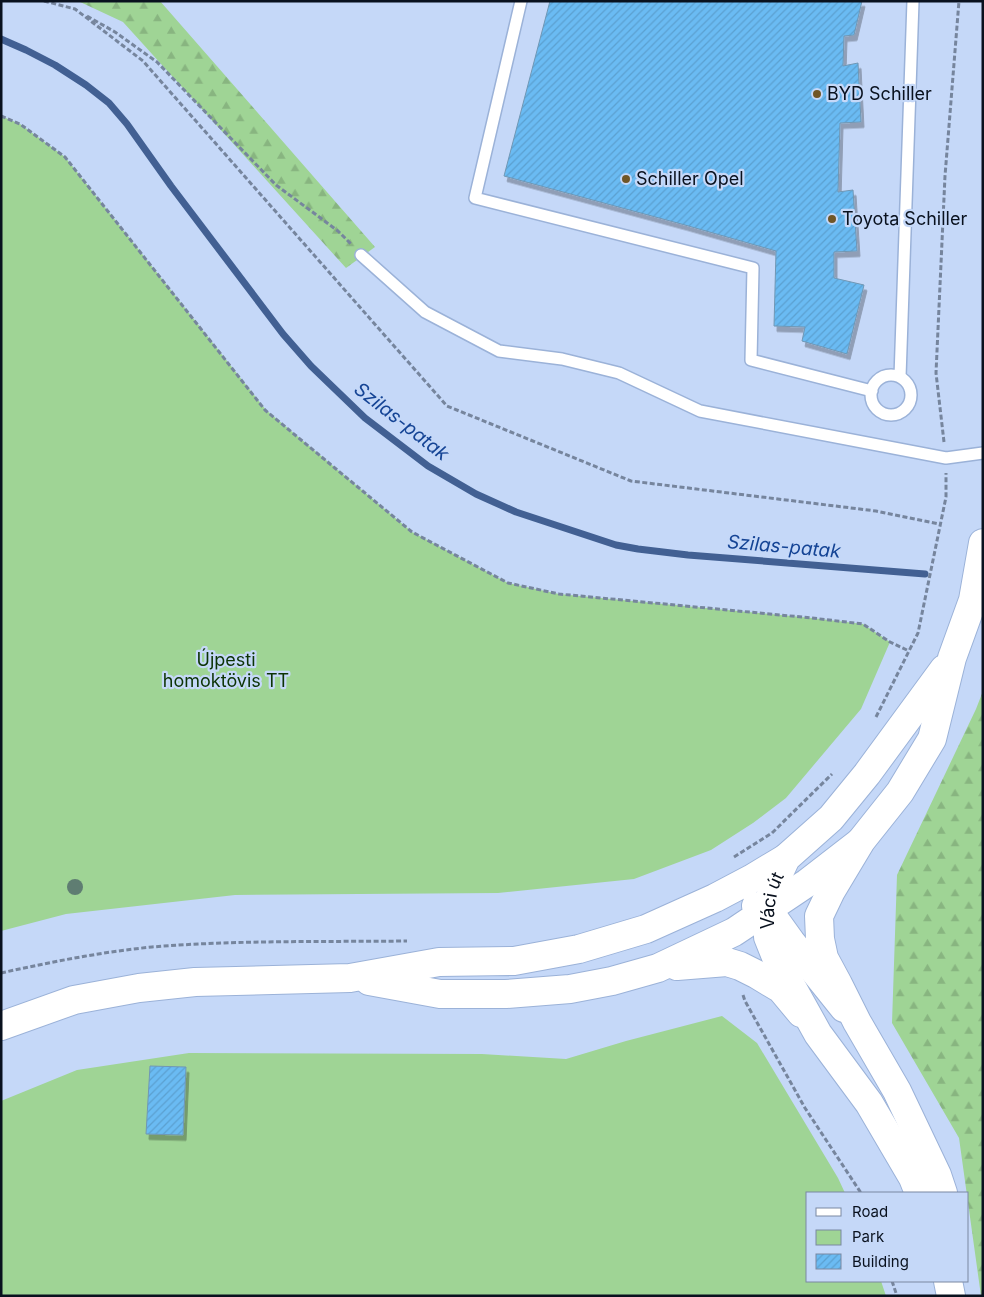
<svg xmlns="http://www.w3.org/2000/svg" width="984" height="1297" font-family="Inter,sans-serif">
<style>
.forest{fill:url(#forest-firs)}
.green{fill:#9fd495}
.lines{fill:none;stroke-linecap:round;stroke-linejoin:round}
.stream{stroke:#426093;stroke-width:7}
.building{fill:url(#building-hatch);stroke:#7097b4;filter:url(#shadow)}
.lane-casing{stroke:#9bb2d8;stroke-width:14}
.secondary-casing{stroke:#9bb2d8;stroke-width:30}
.primary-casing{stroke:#9bb2d8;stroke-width:30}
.path{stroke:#76859d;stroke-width:3;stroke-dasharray:5 2.5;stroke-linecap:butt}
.lane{stroke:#fff;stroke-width:11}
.secondary{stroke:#fff;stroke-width:28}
.primary{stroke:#fff;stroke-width:28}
.tree{fill:#5f7d72}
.poi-dot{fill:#705627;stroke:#c5d8f8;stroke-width:2}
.labels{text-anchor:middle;stroke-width:4.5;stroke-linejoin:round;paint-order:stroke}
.poi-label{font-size:18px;fill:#09111e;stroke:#c5d8f8;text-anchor:start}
.park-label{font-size:18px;fill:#0c3304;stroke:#c5d8f8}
.street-label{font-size:18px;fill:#09111e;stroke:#c5d8f8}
.water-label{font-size:19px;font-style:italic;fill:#154495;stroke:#c5d8f8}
</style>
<defs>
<pattern id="forest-firs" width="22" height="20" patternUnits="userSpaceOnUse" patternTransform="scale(1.25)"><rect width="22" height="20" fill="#9fd495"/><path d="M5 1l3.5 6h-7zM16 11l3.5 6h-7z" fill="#88b580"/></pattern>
<pattern id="building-hatch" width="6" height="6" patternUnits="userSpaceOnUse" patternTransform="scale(1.25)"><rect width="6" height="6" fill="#6bbbf3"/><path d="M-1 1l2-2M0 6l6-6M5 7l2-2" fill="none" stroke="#5ba0d0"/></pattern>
<filter id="shadow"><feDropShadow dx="3" dy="5.5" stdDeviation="0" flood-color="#0004"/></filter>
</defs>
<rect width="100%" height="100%" fill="#c5d8f8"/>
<path class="forest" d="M78,1H160L375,247L346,268L123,22Z
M983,691V1296H981L959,1138L892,1023L897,875L976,709Z"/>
<path class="green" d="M1,116L20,124L65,157L266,410L412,532L508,583L559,594L812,618L863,624L890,642L861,709L786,798L753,823L711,850L634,879L498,893L235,895L66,914L1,931Z
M722,1016L757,1043L838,1178L845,1193H808V1281H881L886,1296H1V1101L77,1070L189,1053L482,1054L566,1059L626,1041Z"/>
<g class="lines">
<path class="stream" d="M1,39L26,50L55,65L86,85L109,103L127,124L171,186L283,334L311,366L365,418L428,466L476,494L516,512L616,545L638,549L688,555L925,574"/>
</g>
<path class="building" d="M550,1H862L854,35L844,36L843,66L858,63L861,122L840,123L838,192L853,190L857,251L834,252V278L864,285L847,354L802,341L805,327L774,326L776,251L685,225L504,176Z
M150,1066L186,1067L183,1135L146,1134Z"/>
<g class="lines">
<defs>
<path id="lane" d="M521,1L475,198L753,268L751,360L872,391
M361,255L425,312L499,351L562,359L619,373L700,411L946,458L983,453
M871 395a20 20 0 1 1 40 0a20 20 0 1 1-40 0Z
M900,377L913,1"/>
<path id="secondary" d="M756,906L768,910L791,942L844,1008
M677,966L727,962L740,966L756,974L781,989L801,1013
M369,981L440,994H506L570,989L612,981L658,968L734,932L807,883L860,842
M1,1026L74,1000L139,988L195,982L350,978L439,962L514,961L579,949L646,929L715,898L751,879L786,858"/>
<g id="primary">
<path id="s1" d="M919,1193L913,1178L869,1103L818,1034L778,962L768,937V910L772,888L786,858L831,818L867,774L944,669"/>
<path d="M943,1193L937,1175L897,1091L857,1022L838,984L824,958L820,939L819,916L831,891L861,841L900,792L932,739L952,658L973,600L983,543"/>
<path d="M948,1281L951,1296"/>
</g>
</defs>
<use href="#lane" class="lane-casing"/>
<use href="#secondary" class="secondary-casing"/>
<use href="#primary" class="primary-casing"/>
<path class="path" d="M44,1L75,9L143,61L447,406L631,481L876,511L939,524
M87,16L115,32L157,62L276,185L338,231L351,244
M1,116L20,124L65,157L265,410L412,532L508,583L559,594L812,618L863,624L890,642L909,651
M944,442L936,373L945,176L959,1
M876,717L918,633L946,497V473
M734,857L772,833L832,774
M1,973C51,962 101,952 152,947C236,940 322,942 407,941
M743,995L745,1001L805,1108L861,1193
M892,1281L897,1296"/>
<use href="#lane" class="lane"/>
<use href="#secondary" class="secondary"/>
<use href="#primary" class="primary"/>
</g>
<circle class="tree" cx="75" cy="887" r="8"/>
<g class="poi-dot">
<circle cx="817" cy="94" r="5"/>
<circle cx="626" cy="179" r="5"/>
<circle cx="832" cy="219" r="5"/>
</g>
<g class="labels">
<g class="poi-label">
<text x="827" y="100">BYD Schiller</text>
<text x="636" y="185">Schiller Opel</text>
<text x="842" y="225">Toyota Schiller</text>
</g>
<g class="park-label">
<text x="226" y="666">Újpesti<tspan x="226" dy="21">homoktövis TT</tspan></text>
</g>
<g class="street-label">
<text dy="6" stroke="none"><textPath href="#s1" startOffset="335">Váci út</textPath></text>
</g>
<g class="water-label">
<text transform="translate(402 421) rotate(38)" y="7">Szilas-patak</text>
<text transform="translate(784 546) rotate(5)" y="7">Szilas-patak</text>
</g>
</g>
<rect width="984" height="1297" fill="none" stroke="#09111e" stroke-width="5"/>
<rect x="806" y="1192" width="162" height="90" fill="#c5d8f8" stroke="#7a88a1"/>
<rect x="816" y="1208" width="25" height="8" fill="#ffffff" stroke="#7a88a1"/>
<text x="852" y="1217" font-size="15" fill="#09111e">Road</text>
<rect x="816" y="1230" width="25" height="15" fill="#9fd495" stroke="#7a88a1"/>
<text x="852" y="1242" font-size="15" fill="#09111e">Park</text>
<rect x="816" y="1254" width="25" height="15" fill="url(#building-hatch)" stroke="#7a88a1"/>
<text x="852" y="1267" font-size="15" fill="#09111e">Building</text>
</svg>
